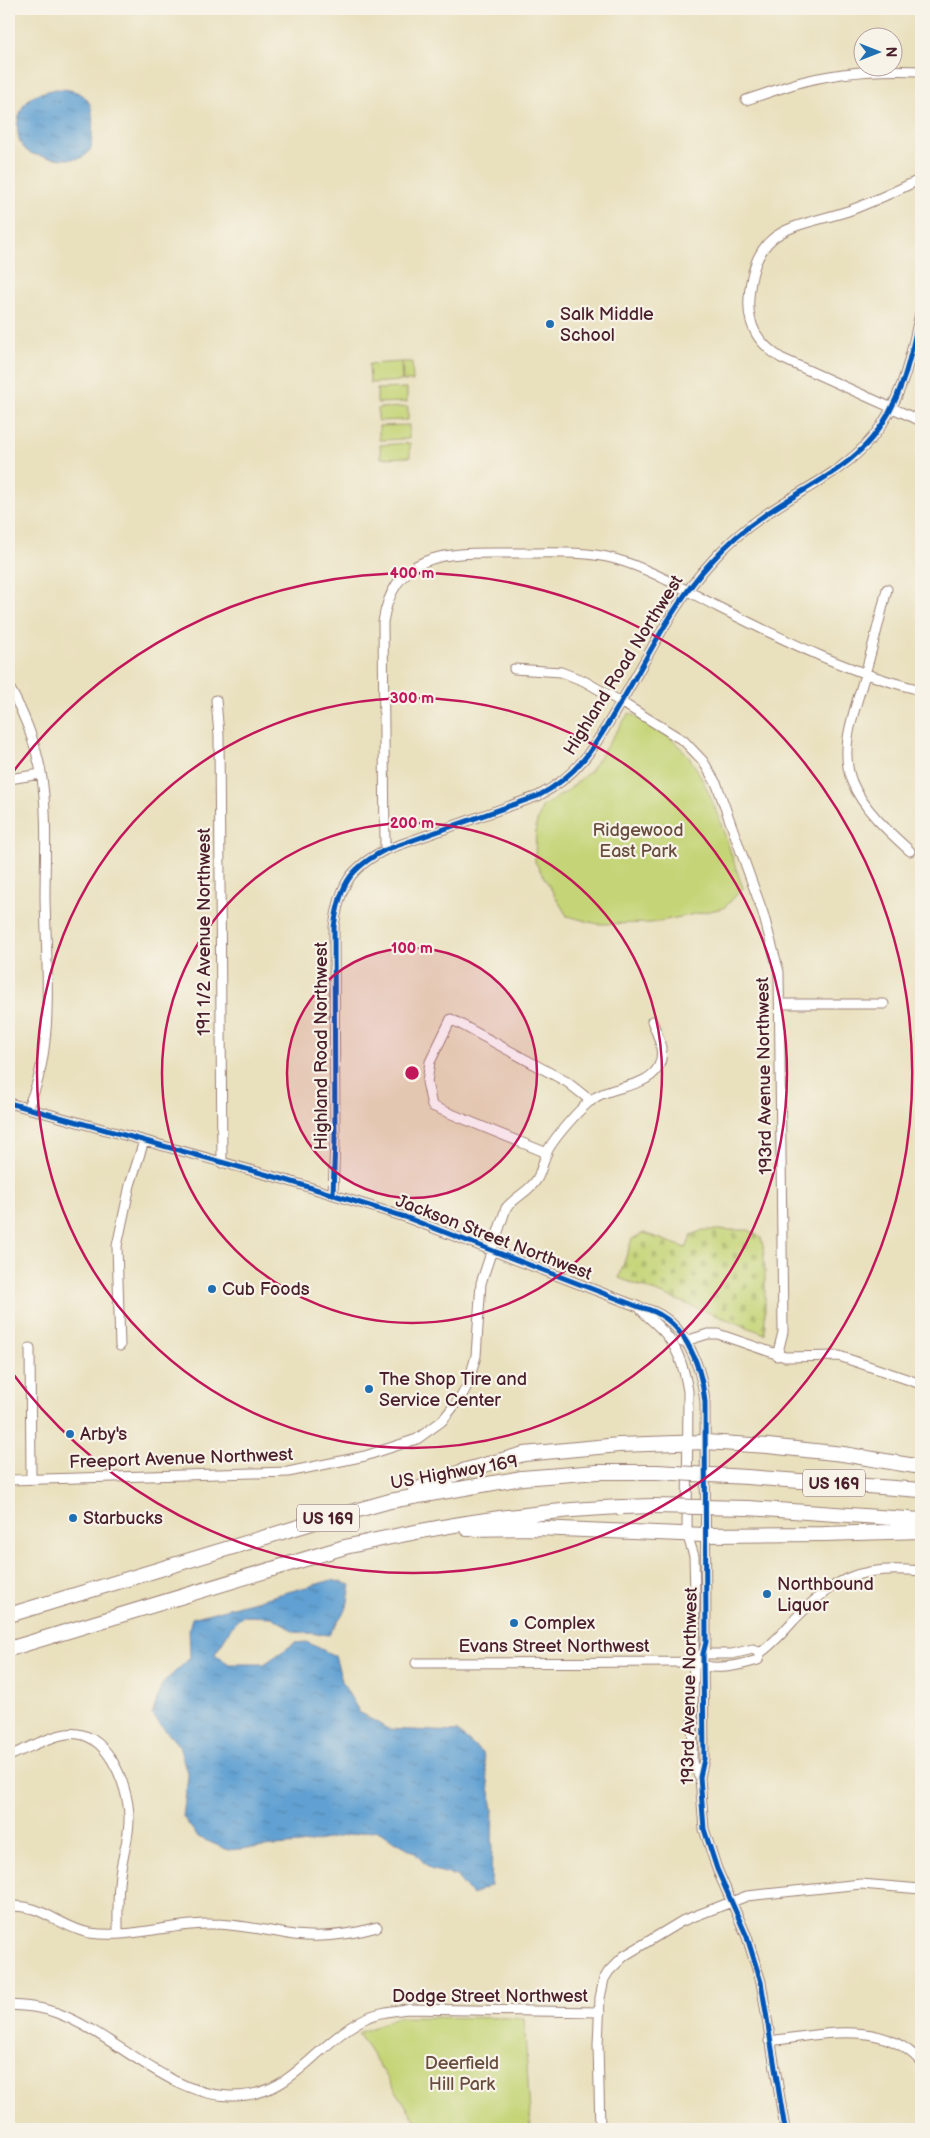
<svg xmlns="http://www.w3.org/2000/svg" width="930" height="2138" font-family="'Balsamiq Sans',sans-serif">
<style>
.cemetery{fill:url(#cemetery-stones);stroke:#877a50}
.green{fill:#c4d476;stroke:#877a50}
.water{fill:url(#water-ripples);stroke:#55607e}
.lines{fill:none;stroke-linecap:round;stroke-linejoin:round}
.minor-casing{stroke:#9a8074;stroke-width:11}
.highway-casing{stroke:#9a8074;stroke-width:16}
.minor{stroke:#fff;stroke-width:9}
.highway{stroke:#fff;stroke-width:14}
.highway-bridge-casing{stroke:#9a8074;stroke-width:16;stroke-linecap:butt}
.highway-bridge{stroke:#fff;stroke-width:14}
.cycleway-casing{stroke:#f7f3e8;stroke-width:8}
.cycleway{stroke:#0057b8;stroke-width:5}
.ring{fill:none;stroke:#c2185b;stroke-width:2.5}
.poi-dot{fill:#1f6fb2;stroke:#f7f3e8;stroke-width:2}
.labels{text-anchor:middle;stroke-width:4.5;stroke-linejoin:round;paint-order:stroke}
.shield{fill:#f7f3e8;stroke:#7e5f64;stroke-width:1}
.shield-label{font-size:16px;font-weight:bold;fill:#4a1f2b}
.poi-label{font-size:18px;fill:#4a1f2b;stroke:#f7f3e8;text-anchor:start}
.street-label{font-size:18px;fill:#4a1f2b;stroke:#f7f3e8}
.park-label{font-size:18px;fill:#684c3e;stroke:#f7f3e8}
.centre{fill:#c2185b;stroke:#f7f3e8;stroke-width:2.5}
.ring-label{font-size:15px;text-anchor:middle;font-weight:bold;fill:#c2185b;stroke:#f7f3e8;stroke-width:4.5;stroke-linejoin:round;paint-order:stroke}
</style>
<defs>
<pattern id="cemetery-stones" width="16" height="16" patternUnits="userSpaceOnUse" patternTransform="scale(1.25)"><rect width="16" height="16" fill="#c4d476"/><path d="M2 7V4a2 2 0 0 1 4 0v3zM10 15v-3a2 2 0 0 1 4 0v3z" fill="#aab666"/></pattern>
<pattern id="water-ripples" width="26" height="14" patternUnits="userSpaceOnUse" patternTransform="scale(1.25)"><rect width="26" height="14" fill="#60a0d2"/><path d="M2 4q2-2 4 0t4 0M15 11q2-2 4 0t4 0" fill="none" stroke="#5182ab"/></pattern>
</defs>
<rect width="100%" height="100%" fill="#f7f3e8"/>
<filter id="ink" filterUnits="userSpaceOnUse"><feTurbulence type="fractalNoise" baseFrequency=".02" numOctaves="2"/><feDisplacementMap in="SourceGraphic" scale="10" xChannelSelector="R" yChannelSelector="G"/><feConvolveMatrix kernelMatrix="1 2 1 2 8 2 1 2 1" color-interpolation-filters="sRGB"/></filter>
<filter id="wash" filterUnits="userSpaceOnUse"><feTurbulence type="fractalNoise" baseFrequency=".0096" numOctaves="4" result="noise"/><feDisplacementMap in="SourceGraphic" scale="20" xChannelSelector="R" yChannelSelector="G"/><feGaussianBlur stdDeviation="1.12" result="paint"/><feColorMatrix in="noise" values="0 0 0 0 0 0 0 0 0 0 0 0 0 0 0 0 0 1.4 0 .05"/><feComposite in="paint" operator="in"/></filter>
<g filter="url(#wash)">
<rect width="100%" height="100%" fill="#e9e0be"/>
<path class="cemetery" d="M703,1230H749L761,1238L763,1246L765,1270V1334L619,1278L632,1239L644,1233L686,1248L692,1235Z"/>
<path class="green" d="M401,362L402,381L370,383L369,364Z
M402,362H412L413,381H403Z
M407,388V402L377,403V389Z
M408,407V420L378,421V408Z
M409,425V439L379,440V426Z
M410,443V457L381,458L380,445Z
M629,713C647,723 669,733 683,750C711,781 728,848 743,888L724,908L651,923L598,924L567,916L535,862L536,825L542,807L566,792L590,771Z
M399,2017L524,2018L531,2129H421L358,2033Z"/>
<path class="water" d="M55,89C98,88 94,114 91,148C89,152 85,157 80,158C71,161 33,157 27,151C13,140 16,113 27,101C35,93 45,92 55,89Z
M332,1580L351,1585L347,1607L329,1635L295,1632L272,1617L242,1616L233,1625L215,1654L229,1664H264L295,1643L307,1642L335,1656L343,1684L360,1713L388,1729L458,1732L483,1754L493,1809L491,1885L472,1895L456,1876L430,1869L414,1852L376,1830L300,1844L228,1850L198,1837L183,1817L188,1776L179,1746L152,1715L162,1684L190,1658L189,1629L192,1618Z"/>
</g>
<g filter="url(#ink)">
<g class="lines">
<defs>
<path id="minor" d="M746,100C762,95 778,89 794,84C835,72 879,69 921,71
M921,179C898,190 875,201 851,210C795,229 754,223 749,298C747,326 758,343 781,358L921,421
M887,589C880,618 873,646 865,674C856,709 838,746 852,782C864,810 888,831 910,851
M514,669L561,672L584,681L621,702L684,741L703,761L717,785L763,913L779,972L783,1332L777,1356
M9,687C24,713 35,742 41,772C48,813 45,856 45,898C46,960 56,1053 27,1108
M216,700L219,735L222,1163
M9,779L41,774
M385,850L383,622C395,544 459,554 520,553C551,553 585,551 615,559C651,569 685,590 718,607C784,640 849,673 921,690
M781,1004H884
M9,1103L286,1180L405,1217L639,1307C683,1315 701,1363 705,1402L706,1642L703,1654L704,1759L700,1777L704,1829L717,1869L747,1937L761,1982L785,2129
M547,1153L432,1106L427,1082L430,1062L451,1019L567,1082L591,1101
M333,1194L335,1140L334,927C340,886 348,869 385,850L538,796C581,774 597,742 621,702C649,655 674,602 711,562C726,545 743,530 762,517C799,490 842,474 872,438C903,401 911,354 921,309
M639,1307C645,1315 652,1320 659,1327C677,1344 684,1367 688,1391L687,1534L694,1556L695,1594L692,1763L700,1777
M682,1342L708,1334H718L785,1357L839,1356L921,1384
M120,1346L117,1246L130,1185L144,1141
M30,1348L31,1479
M9,1480L288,1472L365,1456L417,1439L442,1421L461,1397L468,1384L476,1356L481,1283L506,1208C515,1197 530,1191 537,1179C541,1172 543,1163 546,1154C552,1140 582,1105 596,1097C614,1086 645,1087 657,1069C667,1054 658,1036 652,1021
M416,1663L686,1662L703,1654H732L753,1649L760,1653
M698,1663C714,1672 741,1665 758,1660L760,1653C773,1644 784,1631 794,1620C836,1577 860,1565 921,1571
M9,1756C27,1749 47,1737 66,1734C106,1727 128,1784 129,1816C130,1833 124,1851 121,1868C117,1890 118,1911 118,1933
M9,1907C37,1901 63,1929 90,1933C130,1939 172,1923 212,1924C240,1924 267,1931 294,1935C322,1938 350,1935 377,1927
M9,2005C25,2006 41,2007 57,2013C114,2034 167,2094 229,2096C291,2098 311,2049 357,2023C372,2013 390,2011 408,2009L600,2012
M769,2041C821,2035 882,2018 921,2062
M600,2129L598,2045L600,1998L604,1979L609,1971L624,1956L682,1921L747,1896L861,1884L921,1889"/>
<path id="highway" d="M747,1477L921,1490
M415,1490L466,1470L524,1454L619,1445L705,1442L768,1446L843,1454L921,1467
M748,1508L921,1520
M467,1529L537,1528L704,1535L824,1534L921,1531
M9,1615L315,1522L390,1501L522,1478L597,1472H657
M9,1649L345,1547C449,1523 547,1508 653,1506"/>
</defs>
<use href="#minor" class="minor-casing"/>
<use href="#highway" class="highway-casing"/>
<use href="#minor" class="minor"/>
<use href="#highway" class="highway"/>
<defs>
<path id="highway-bridge" d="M657,1472L747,1477
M653,1506L748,1508"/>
</defs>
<use href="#highway-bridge" class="highway-bridge-casing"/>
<use href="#highway-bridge" class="highway-bridge"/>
<defs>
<path id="cycleway" d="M9,1103L286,1180L405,1217L639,1307C683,1315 701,1363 705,1402L706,1642L703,1654L704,1759L700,1777L704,1829L717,1869L747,1937L761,1982L785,2129
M333,1194L335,1140L334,927C340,886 348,869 385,850L538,796C581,774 597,742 621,702C649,655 674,602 711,562C726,545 743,530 762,517C799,490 842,474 872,438C903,401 911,354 921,309"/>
</defs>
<use href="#cycleway" class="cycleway-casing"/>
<use href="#cycleway" class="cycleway"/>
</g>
</g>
<circle cx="412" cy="1073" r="125" fill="#c2185b" fill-opacity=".12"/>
<g class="ring">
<circle cx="412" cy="1073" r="125"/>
<circle cx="412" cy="1073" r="250"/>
<circle cx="412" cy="1073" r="375"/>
<path d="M10 776A500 500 0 1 1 10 1370"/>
</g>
<g class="poi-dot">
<circle cx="550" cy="324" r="5"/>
<circle cx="212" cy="1289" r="5"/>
<circle cx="369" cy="1389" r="5"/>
<circle cx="70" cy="1434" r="5"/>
<circle cx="73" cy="1518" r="5"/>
<circle cx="767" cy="1594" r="5"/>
<circle cx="514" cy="1623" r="5"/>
</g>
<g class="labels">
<g class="shield">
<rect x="803" y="1469.5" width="62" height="27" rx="4"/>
<rect x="297" y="1504.5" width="62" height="27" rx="4"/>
</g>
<g class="shield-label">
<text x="834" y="1489">US 169</text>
<text x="328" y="1524">US 169</text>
</g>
<g class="poi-label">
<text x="560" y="320">Salk Middle<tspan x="560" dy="21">School</tspan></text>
<text x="222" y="1295">Cub Foods</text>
<text x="379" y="1385">The Shop Tire and<tspan x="379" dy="21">Service Center</tspan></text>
<text x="80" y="1440">Arby's</text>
<text x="83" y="1524">Starbucks</text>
<text x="777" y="1590">Northbound<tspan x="777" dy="21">Liquor</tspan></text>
<text x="524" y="1629">Complex</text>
</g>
<g class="street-label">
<text transform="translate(623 665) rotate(-58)" y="6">Highland Road Northwest</text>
<text transform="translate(204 932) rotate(-90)" y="6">191 1/2 Avenue Northwest</text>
<text transform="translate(321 1046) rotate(-90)" y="6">Highland Road Northwest</text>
<text transform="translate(764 1076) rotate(-91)" y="6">193rd Avenue Northwest</text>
<text transform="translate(494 1237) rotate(21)" y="6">Jackson Street Northwest</text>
<text transform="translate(181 1458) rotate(-2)" y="6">Freeport Avenue Northwest</text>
<text transform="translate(454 1472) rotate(-10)" y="6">US Highway 169</text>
<text x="554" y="1652">Evans Street Northwest</text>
<text transform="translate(689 1686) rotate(-89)" y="6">193rd Avenue Northwest</text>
<text x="490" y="2002">Dodge Street Northwest</text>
</g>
<g class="park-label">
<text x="638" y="836">Ridgewood<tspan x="638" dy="21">East Park</tspan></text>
<text x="462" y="2069">Deerfield<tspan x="462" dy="21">Hill Park</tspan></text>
</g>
</g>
<circle cx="412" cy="1073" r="8" class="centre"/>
<g class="ring-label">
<text x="412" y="578">400 m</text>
<text x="412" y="703">300 m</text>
<text x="412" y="828">200 m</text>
<text x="412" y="953">100 m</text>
</g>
<rect width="930" height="2138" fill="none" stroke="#f7f3e8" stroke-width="30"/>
<g transform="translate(878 52) rotate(90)"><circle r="24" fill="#f7f3e8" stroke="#b29e9c"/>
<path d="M0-4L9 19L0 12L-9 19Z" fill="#1f6fb2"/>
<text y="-8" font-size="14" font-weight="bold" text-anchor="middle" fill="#4a1f2b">N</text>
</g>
</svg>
